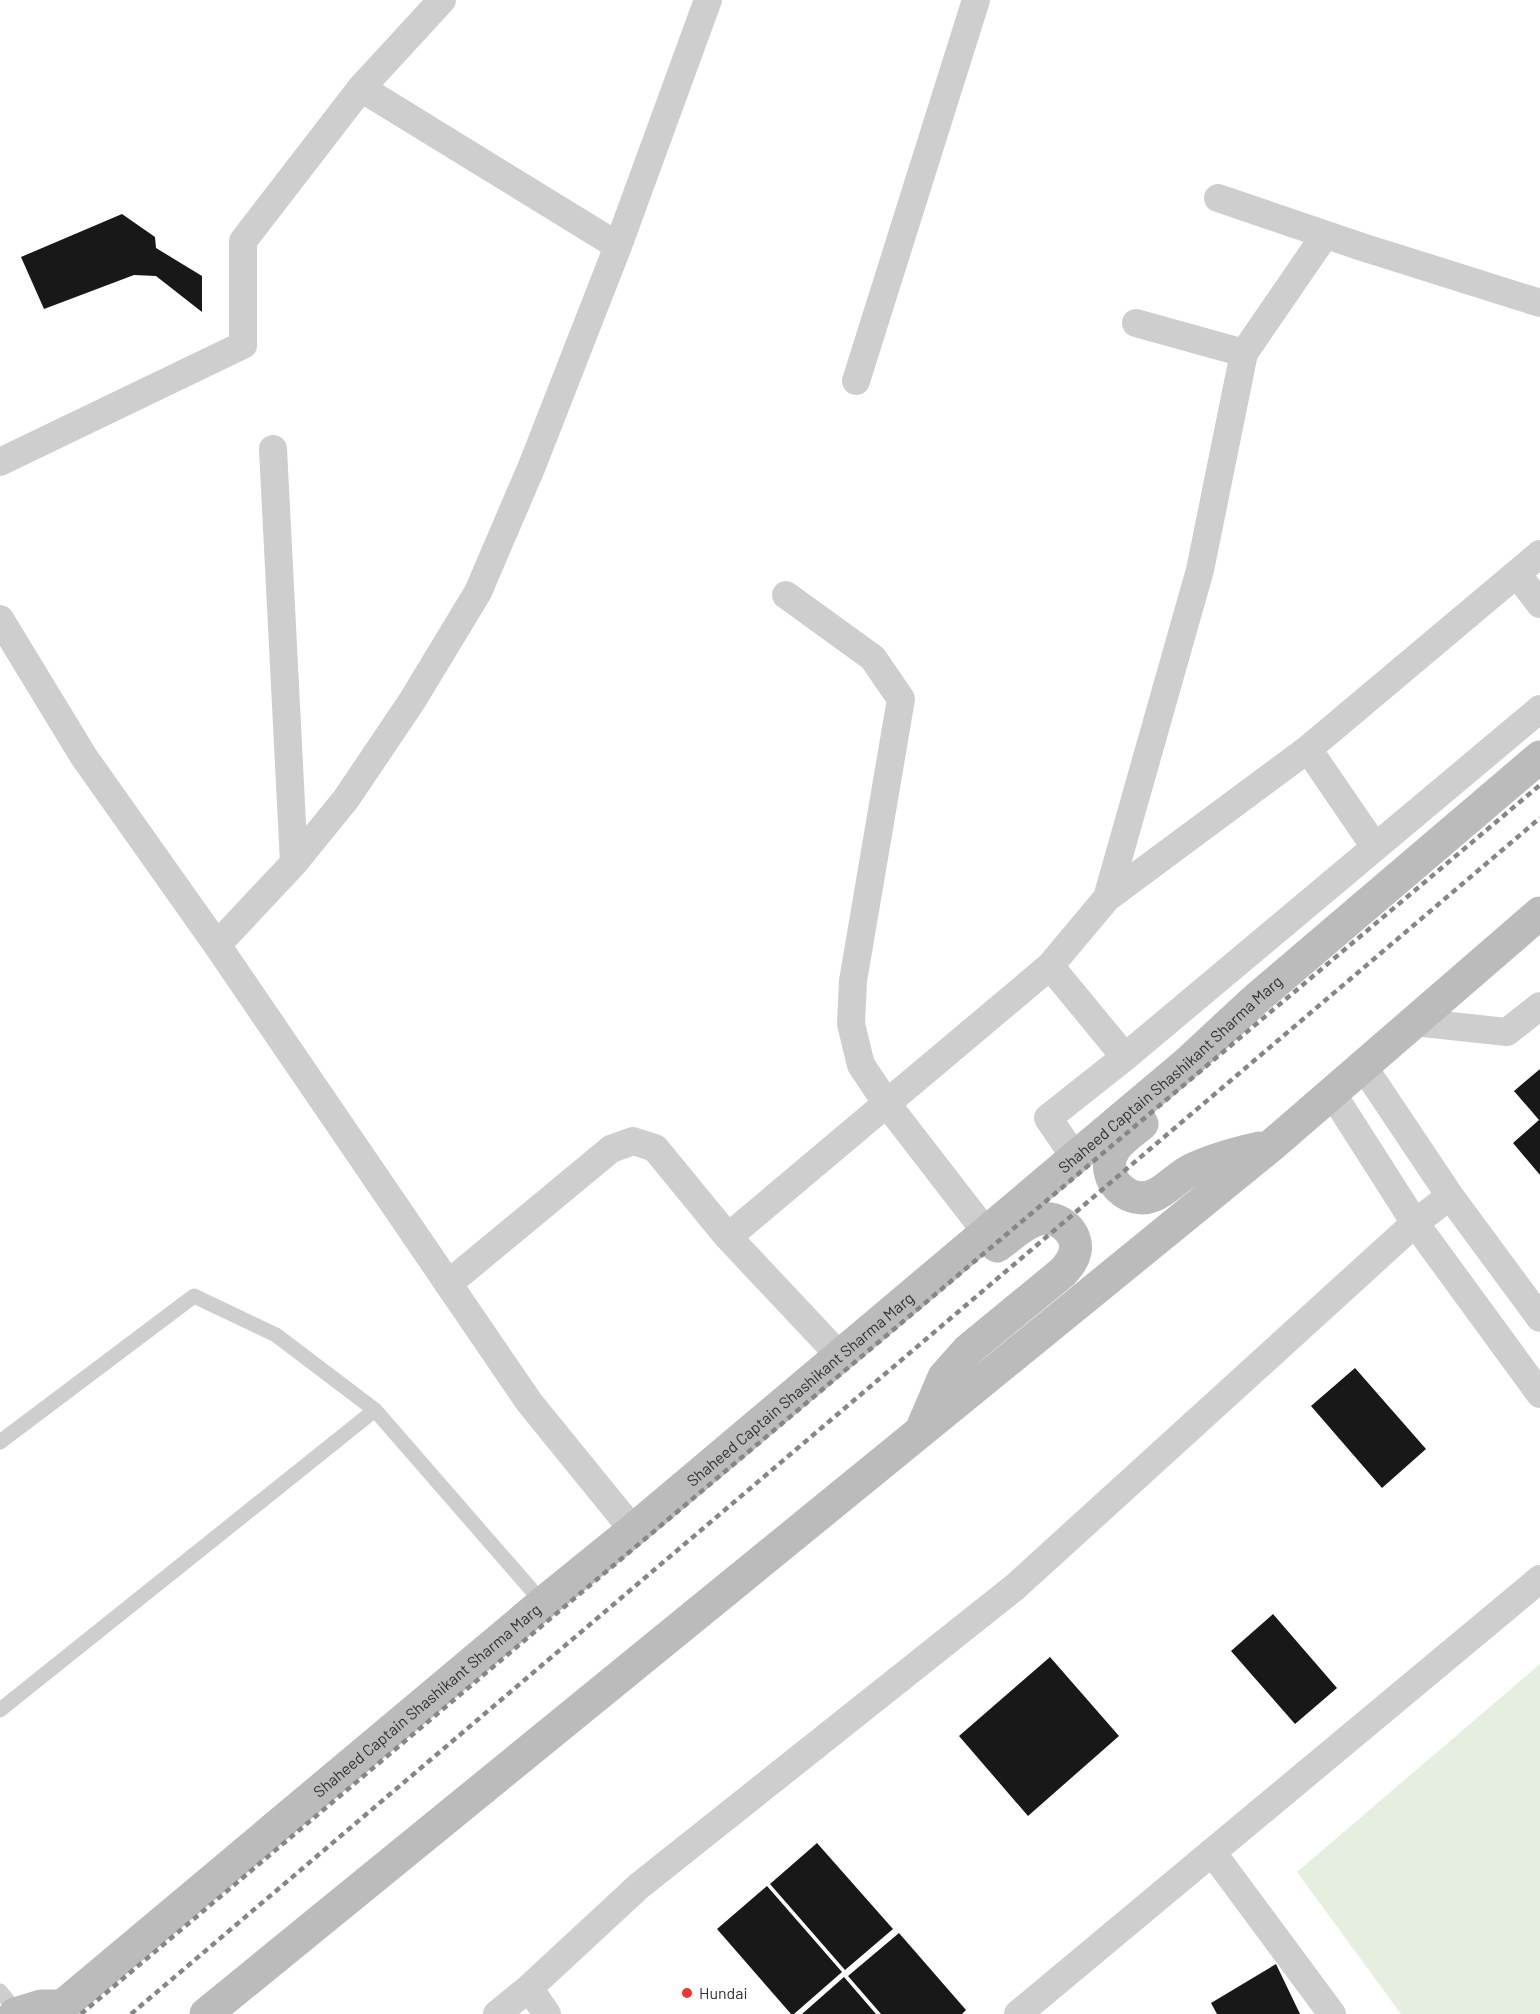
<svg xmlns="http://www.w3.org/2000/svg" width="1540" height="2014" font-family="Barlow,sans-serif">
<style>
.green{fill:#e6eee0}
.building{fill:#181818}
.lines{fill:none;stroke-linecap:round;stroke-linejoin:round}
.lane{stroke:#cecece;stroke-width:15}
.street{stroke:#cecece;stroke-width:28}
.secondary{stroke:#bbb;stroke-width:33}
.rail{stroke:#868686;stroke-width:4.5;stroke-dasharray:6 4.5;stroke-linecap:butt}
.poi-dot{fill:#ea3732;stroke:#fff;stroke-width:2}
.labels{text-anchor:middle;stroke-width:6;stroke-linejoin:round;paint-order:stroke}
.street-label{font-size:16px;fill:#313131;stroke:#fff}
.poi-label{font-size:16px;fill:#313131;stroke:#fff;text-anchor:start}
</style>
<rect width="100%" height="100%" fill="#fff"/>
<path class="green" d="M1540,1664V2014H1401L1297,1872Z"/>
<path class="building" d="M122,214L155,237L156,248L202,276V312L156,276L134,275L44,309L21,257Z
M1540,1069V1175L1513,1143L1539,1120L1514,1091Z
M1355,1368L1426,1449L1382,1488L1311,1406Z
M1273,1614L1337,1688L1295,1724L1231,1651Z
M1050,1657L1119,1736L1028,1816L959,1736Z
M817,1843L893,1929L845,1970L770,1884Z
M767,1886L842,1972L794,2014H791L717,1929Z
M899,1933L966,2010L962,2014H881L848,1976Z
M1276,1964L1300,2014H1217L1211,2003Z
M844,1977L876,2014H802Z"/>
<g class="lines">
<path class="lane" d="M0,1442L194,1296L276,1335L375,1410L543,1603
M0,1710L375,1410
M0,1991L19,2014"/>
<path class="street" d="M361,88L618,246
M1218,198L1362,247L1540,303
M1136,323L1244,353
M856,381L976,0
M0,462L243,345V241L361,88L442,0
M1517,574L1540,604
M786,595L873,658L901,699L853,981L851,1024L861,1065L887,1104L986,1232
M0,619L84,757L217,945L529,1402L633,1530
M1308,749L1375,847
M294,863L346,799L412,701L478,592L532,466L618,246L708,0
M1107,898L1200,570L1244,353L1325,235
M217,945L294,863L273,449
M1050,966L1125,1057
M1414,1022L1507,1032L1540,1006
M1363,1066L1450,1196L1540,1318
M1332,1093L1415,1223L1540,1394
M1074,1156L1048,1118L1125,1057L1540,709
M448,1284L611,1149L633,1141L655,1148L728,1237
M839,1355L728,1237L1050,966L1107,898L1308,749L1540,554
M1212,1852L1332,2014
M529,1988L547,2014
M497,2014L529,1988L639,1886L1015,1587L1415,1223L1450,1196
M1018,2014L1540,1579"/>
<g class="secondary">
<path d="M1142,1124C1126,1137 1103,1150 1111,1175C1113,1183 1121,1191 1129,1195C1156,1207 1171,1179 1193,1169C1214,1159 1237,1153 1259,1148"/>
<path d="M923,1426L944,1377L968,1350L1063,1272C1068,1266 1073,1261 1075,1252C1079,1233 1059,1215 1040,1219C1024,1222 1010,1237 997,1246"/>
<path d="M15,2014L41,2006H62"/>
<path id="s1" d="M53,2014L543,1603L633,1530L1187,1063L1256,999L1540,757"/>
<path d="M206,2014L1272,1145L1540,913"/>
</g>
<path class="rail" d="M81,2014L1540,785
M131,2014L1540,818"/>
</g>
<circle class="poi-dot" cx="687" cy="1993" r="6"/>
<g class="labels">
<g class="street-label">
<text dy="6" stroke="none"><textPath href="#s1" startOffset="1460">Shaheed Captain Shashikant Sharma Marg</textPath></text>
<text dy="6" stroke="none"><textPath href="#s1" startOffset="974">Shaheed Captain Shashikant Sharma Marg</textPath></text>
<text dy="6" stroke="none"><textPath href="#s1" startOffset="488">Shaheed Captain Shashikant Sharma Marg</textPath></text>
</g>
<g class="poi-label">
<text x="699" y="1999">Hundai</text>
</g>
</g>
</svg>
